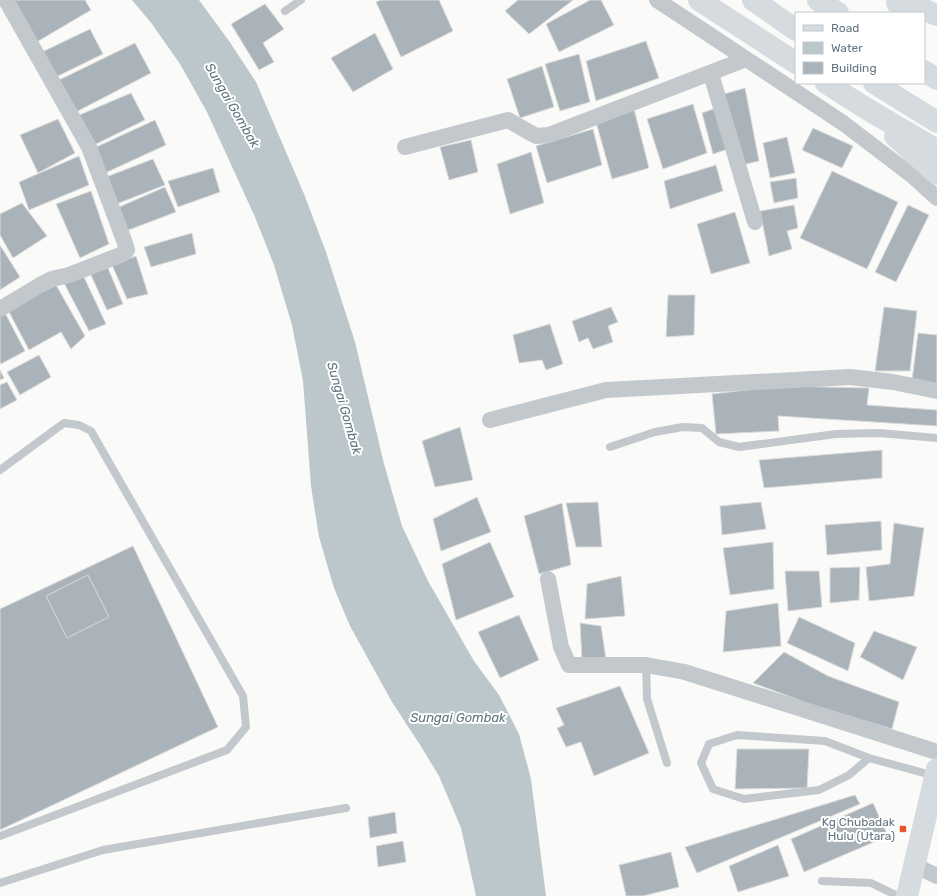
<svg xmlns="http://www.w3.org/2000/svg" width="937" height="896" font-family="Rubik,sans-serif">
<style>
.water{fill:#bbc7cb}
.building{fill:#aab3b9;stroke:#dcdcda}
.lines{fill:none;stroke-linecap:round;stroke-linejoin:round}
.lane{stroke:#c3c8cc;stroke-width:8}
.street{stroke:#c3c8cc;stroke-width:16}
.secondary{stroke:#d6dbdf;stroke-width:22}
.highway{stroke:#d6dbdf;stroke-width:22}
.poi-dot{fill:#e4572e;stroke:#fff;stroke-width:1.5}
.labels{text-anchor:middle;stroke-width:4;stroke-linejoin:round;paint-order:stroke}
.poi-label{font-size:12px;fill:#657683;stroke:#fff;text-anchor:end}
.water-label{font-size:13px;font-style:italic;fill:#60757c;stroke:#fff}
</style>
<rect width="100%" height="100%" fill="#fafaf8"/>
<path class="water" d="M132,0H199L229,41L256,82L304,194L326,252L355,342L384,464L402,526L428,581L474,661L499,695L519,734L531,779L546,896H476L461,828L439,776L422,748L392,702L350,626L334,588L319,537L311,486L303,381L292,325L274,265L255,217L207,112L180,64L152,24Z"/>
<path class="building" d="M10,0H85L91,10L35,43Z
M381,0H439L453,31L401,57L376,2Z
M518,0H573L529,34L505,11Z
M590,0H601L614,25L559,52L546,24Z
M265,4L284,29L263,43L274,62L259,70L231,24Z
M90,29L103,54L56,77L42,52Z
M375,33L393,69L353,92L331,58Z
M646,41L659,78L596,101L586,61Z
M135,43L151,73L76,112L59,80Z
M579,54L590,102L560,111L545,64Z
M542,66L554,107L520,118L507,79Z
M745,88L759,161L742,165L724,94Z
M131,93L145,120L92,146L77,116Z
M693,104L707,153L663,169L647,119Z
M716,108L728,149L713,154L702,113Z
M634,109L649,168L612,179L596,122Z
M58,119L75,153L38,173L20,135Z
M155,120L166,145L105,173L94,148Z
M813,128L853,146L842,168L802,150Z
M593,129L602,165L547,183L536,146Z
M787,137L795,173L770,178L763,143Z
M471,140L478,172L449,180L440,147Z
M531,152L544,203L510,214L497,164Z
M79,156L89,185L29,210L19,182Z
M153,159L165,185L114,205L106,177Z
M716,165L723,191L670,209L664,181Z
M213,168L220,192L178,207L168,181Z
M832,171L898,202L867,269L800,238Z
M796,178L798,198L774,203L770,182Z
M165,187L176,212L126,231L119,207Z
M91,191L109,244L80,258L56,204Z
M22,203L47,236L13,258L0,235V214Z
M794,205L798,228L787,231L792,249L769,256L760,211Z
M908,205L929,215L896,282L875,272Z
M735,212L750,263L711,274L697,224Z
M192,233L196,254L151,267L144,247Z
M0,245L20,277L0,290Z
M136,256L148,294L127,299L112,265Z
M108,268L123,304L107,310L90,273Z
M83,275L106,324L89,331L64,283Z
M56,285L85,336L71,349L61,332L29,350L8,310Z
M668,295H695L694,335L666,337Z
M611,307L618,322L608,326L613,342L593,349L588,338L579,342L572,321Z
M884,307L917,311L910,371H875Z
M5,313L25,351L1,364L0,362V315Z
M550,324L563,364L546,370L542,360L519,363L513,335Z
M918,333L937,335V384L912,380Z
M39,355L51,377L20,395L7,372Z
M0,370L4,378L0,380Z
M7,382L17,400L0,409V385Z
M778,386L869,388L867,405L937,410V426L778,416L779,431L716,434L712,394Z
M460,427L473,480L435,487L422,441Z
M882,450V478L764,488L759,460Z
M477,497L491,532L441,551L433,519Z
M598,502L602,547H576L566,503Z
M761,502L766,529L722,535L720,506Z
M562,503L571,565L539,574L524,516Z
M881,521L882,550L827,555L825,525Z
M894,523L924,528L914,596L869,601L866,567L890,564Z
M490,542L514,597L456,620L442,564Z
M773,542L774,589L730,595L723,548Z
M133,546L218,727L0,830V609Z
M860,567L859,600L830,603V568Z
M785,571H819L822,607L788,611Z
M88,575L109,617L67,638L46,596Z
M621,576L625,616L585,619L587,584Z
M778,603L781,646L723,652L726,611Z
M519,615L539,660L500,678L478,632Z
M799,617L855,643L848,671L787,643Z
M580,623L601,626L606,659L582,660Z
M874,631L917,647L903,680L860,657Z
M784,652L828,676L899,702L892,729L812,705L753,683Z
M620,686L649,753L594,776L581,742L566,747L557,728L564,725L556,708Z
M737,749H809L807,788L735,789Z
M855,795L860,804L697,873L685,847Z
M873,803L888,836L804,872L791,839Z
M395,812L397,833L370,838L368,817Z
M403,841L406,862L378,867L376,846Z
M778,845L789,876L738,892L729,866Z
M671,852L679,887L643,896H626L619,865Z"/>
<g class="lines">
<path class="lane" d="M285,11L301,0
M610,447L655,432L683,427L702,428L719,442L739,447L836,434L879,433L937,438
M0,470L64,423L79,425L91,431L243,696L246,727L227,750L0,836
M646,665L647,699L667,763
M869,758L849,775L819,790L744,799L713,789L701,763L709,744L737,735L825,741L869,758L935,776
M822,881L871,883L898,896
M0,883L103,850L346,808"/>
<path class="street" d="M657,0L843,123L914,177L937,198
M711,74L755,222
M405,147L508,120L536,136L549,135L746,59
M0,309L40,285L52,279L69,275L123,254L127,250L125,243L89,147L6,0
M490,420L606,390L850,377L893,382L937,391
M548,579L561,647L569,665H646L685,672L937,752
M914,865L937,876"/>
<path class="secondary" d="M907,896L937,769"/>
<path class="highway" d="M699,0L796,63
M753,0L796,30
M818,0L838,13
M897,3L927,11L937,15
M924,71L937,79
M826,83L867,109L937,150
M874,83L937,122
M895,136L937,174"/>
</g>
<rect class="poi-dot" x="899" y="825" width="8" height="8" rx="2"/>
<g class="labels">
<g class="poi-label">
<text x="895" y="826">Kg Chubadak<tspan x="895" dy="14">Hulu (Utara)</tspan></text>
</g>
<g class="water-label">
<text transform="translate(233 105) rotate(60)" y="5">Sungai Gombak</text>
<text transform="translate(345 408) rotate(74)" y="5">Sungai Gombak</text>
<text x="458" y="722">Sungai Gombak</text>
</g>
</g>
<rect x="795" y="12" width="130" height="72" fill="#ffffff" stroke="#c1c8cd"/>
<rect x="803" y="25" width="20" height="6" fill="#d6dbdf" stroke="#c1c8cd"/>
<text x="831" y="32" font-size="12" fill="#657683">Road</text>
<rect x="803" y="42" width="20" height="12" fill="#bbc7cb" stroke="#c1c8cd"/>
<text x="831" y="52" font-size="12" fill="#657683">Water</text>
<rect x="803" y="62" width="20" height="12" fill="#aab3b9" stroke="#c1c8cd"/>
<text x="831" y="72" font-size="12" fill="#657683">Building</text>
</svg>
